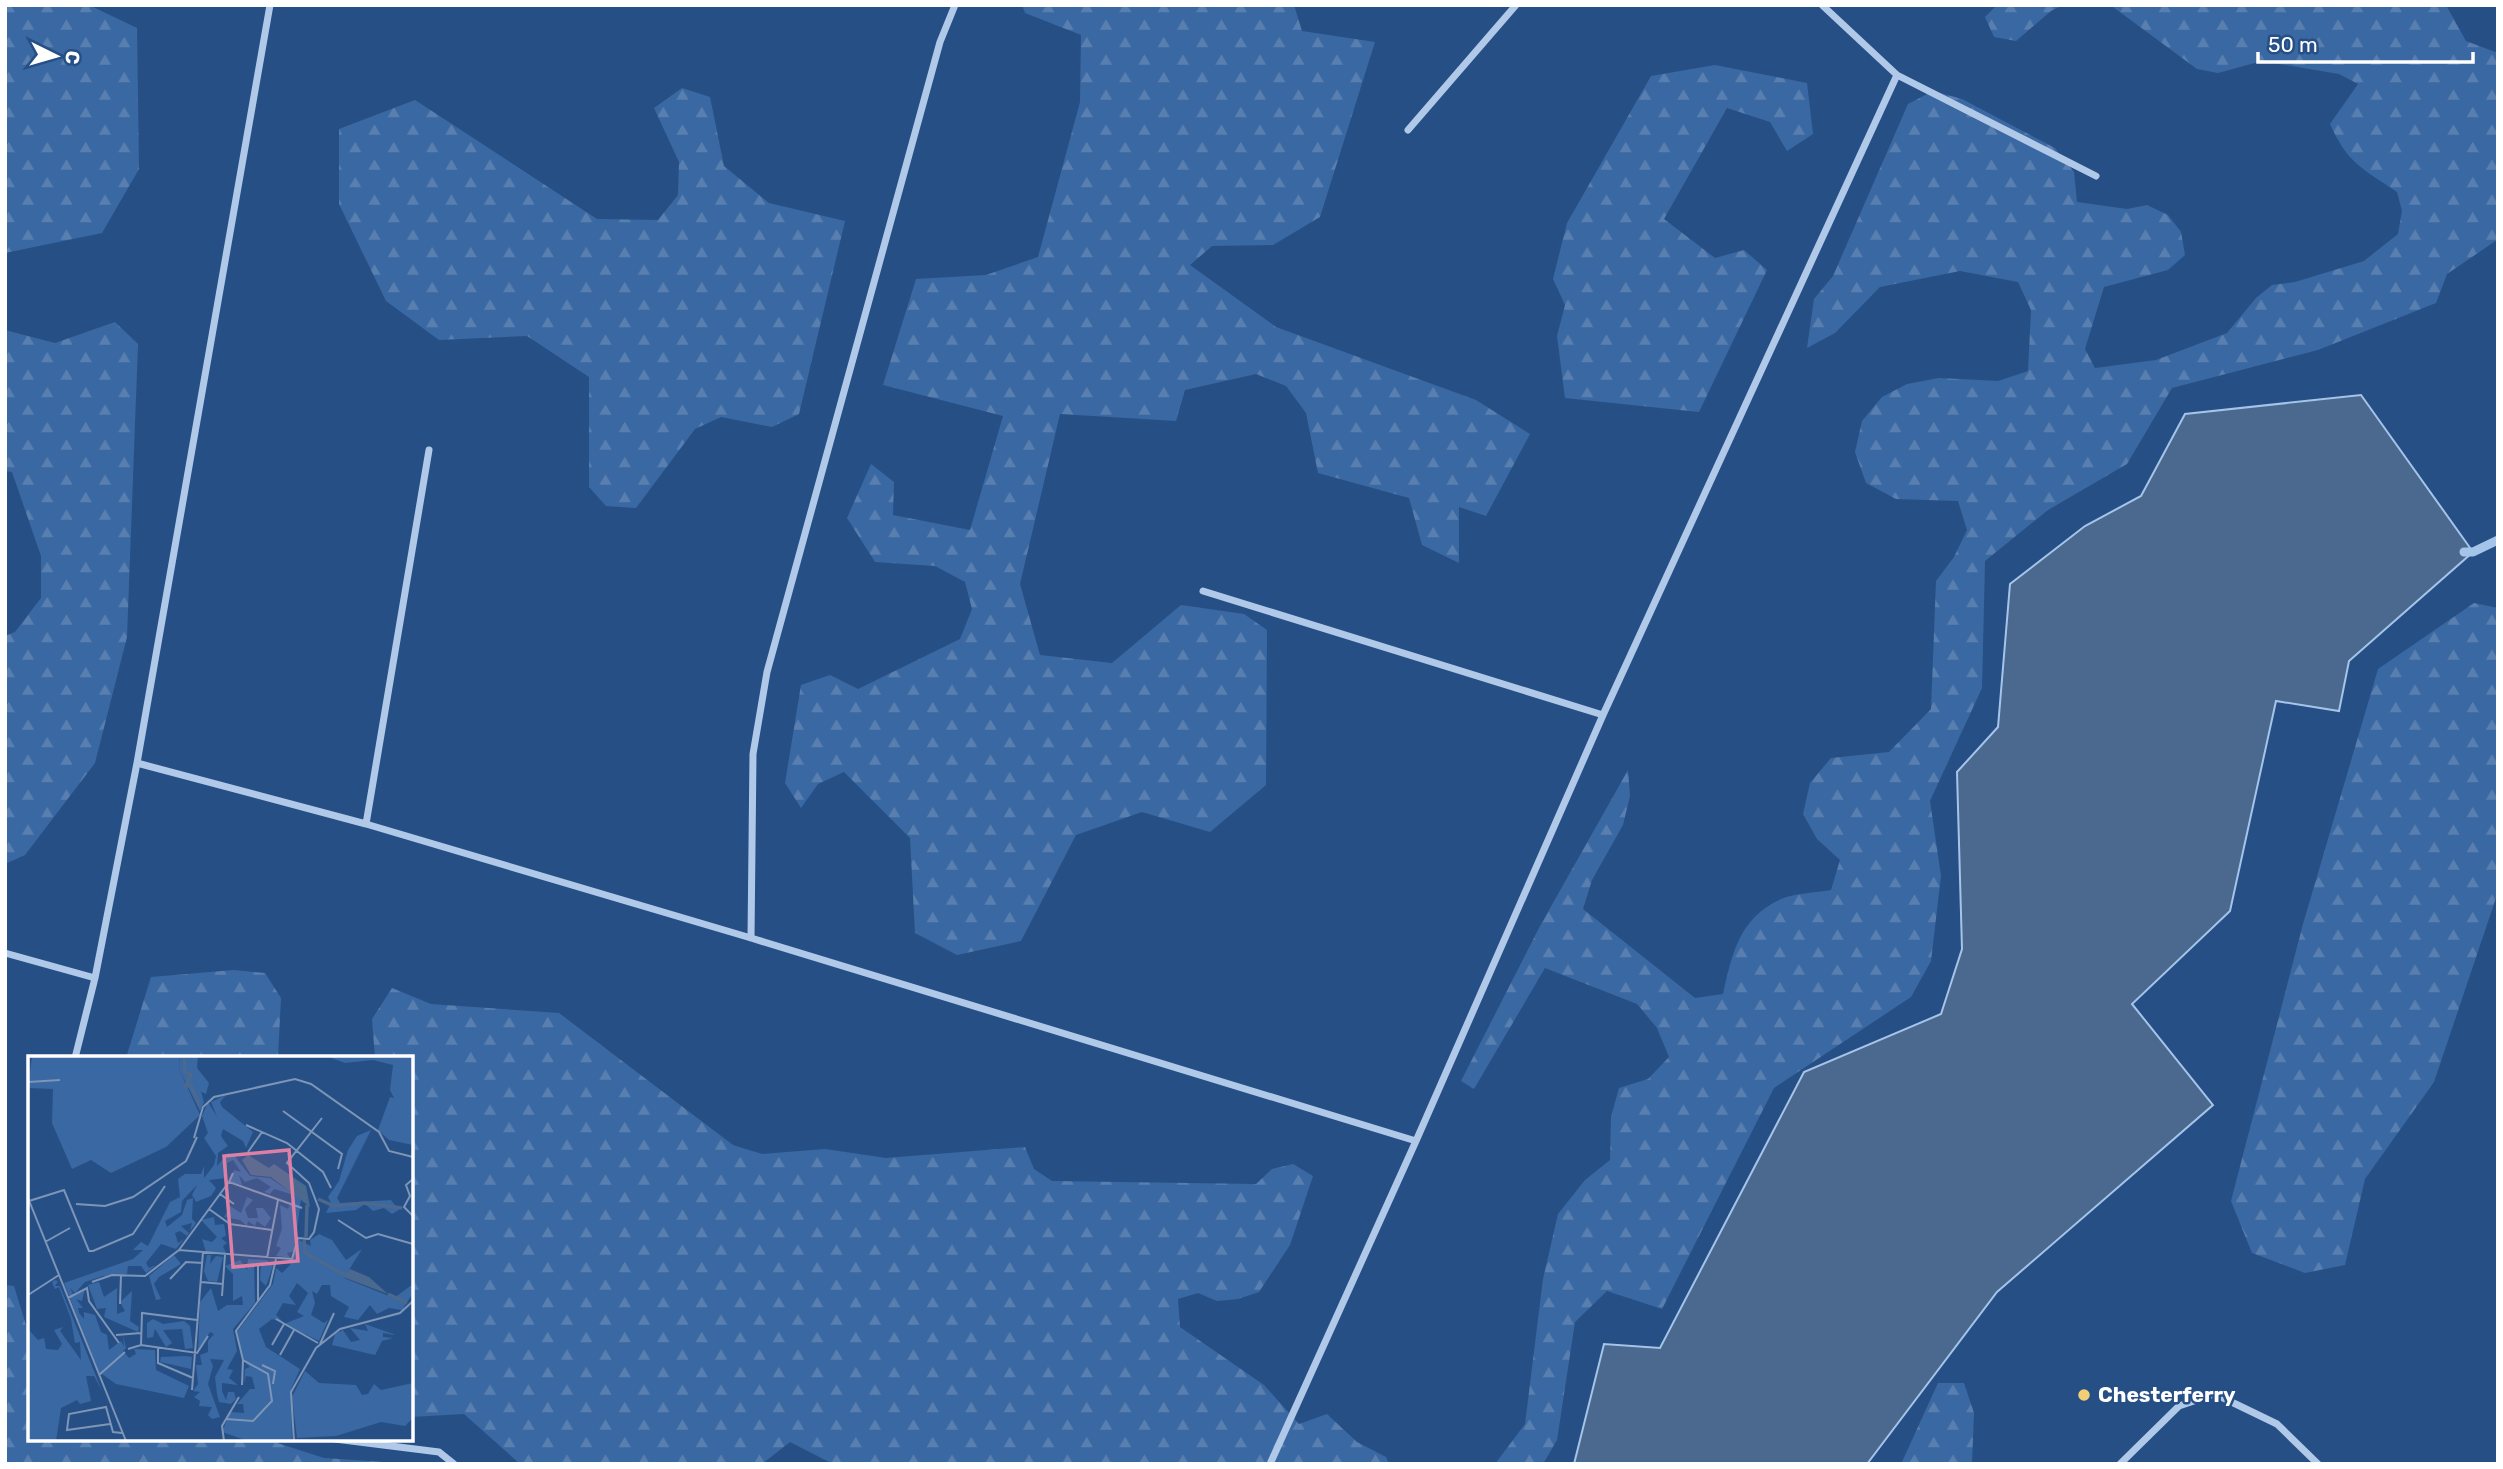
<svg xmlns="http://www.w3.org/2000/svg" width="2503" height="1469" font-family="Rubik,sans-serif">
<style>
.forest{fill:url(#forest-firs)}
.water{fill:#4b688f;stroke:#a5c4e9;stroke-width:2}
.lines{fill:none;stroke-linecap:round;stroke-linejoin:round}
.stream{stroke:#a5c4e9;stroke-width:9}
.minor{stroke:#b0c9e8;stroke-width:7}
.poi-dot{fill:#f2cf75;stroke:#264f86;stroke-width:2.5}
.labels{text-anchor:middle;stroke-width:5;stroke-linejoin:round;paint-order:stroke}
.poi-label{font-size:21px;font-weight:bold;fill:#fff;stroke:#264f86;text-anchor:start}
.inset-river{fill:none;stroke:#4b688f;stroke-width:3.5}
.inset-road{fill:none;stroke:#7d95b6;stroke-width:2}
.view{fill:#dd80a5;fill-opacity:0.15;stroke:#dd80a5;stroke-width:3.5}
.inset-edge{fill:none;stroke:#fff;stroke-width:3.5}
</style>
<defs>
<pattern id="forest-firs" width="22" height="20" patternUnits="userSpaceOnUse" patternTransform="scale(1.75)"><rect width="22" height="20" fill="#3a68a2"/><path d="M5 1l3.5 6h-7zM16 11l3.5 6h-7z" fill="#587fb0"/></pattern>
</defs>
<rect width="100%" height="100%" fill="#264f86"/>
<path class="forest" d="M5,5H89L137,28L139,169L102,233L5,253Z
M1022,5H1294L1302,31L1375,42L1320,217L1273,245L1212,246L1190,265L1276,327L1476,400L1530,434L1486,516L1459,507V563L1422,545L1409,498L1318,473L1306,413L1286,386L1256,374L1185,390L1176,421L1060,414L1020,584L1040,655L1112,663L1181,605L1244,614L1267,630L1266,785L1210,832L1142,812L1076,835L1021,941L957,955L915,933L910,838L844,772L818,784L801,808L785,783L801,685L830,675L858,689L960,639L972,609L965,582L935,566L875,562L847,518L871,464L894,482L893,515L970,530L1003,416L883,385L916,279L986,275L1038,257L1080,102L1081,35L1025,13Z
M1997,5H2063L2051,11L2016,41L1994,37L1985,17Z
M2108,5H2446L2466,41L2498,53L2497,240L2447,274L2436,303L2318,350L2172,388L2127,464L2048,510L1985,561L1982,688L1930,801L1941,876L1931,961L1911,997L1774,1088L1662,1309L1607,1291L1575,1322L1557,1440L1543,1464H1495L1525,1424L1543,1279L1558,1214L1585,1180L1610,1160L1611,1117L1619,1088L1648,1079L1669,1057L1657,1028L1637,1004L1545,968L1474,1089L1461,1081L1540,926L1628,770L1630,796L1623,825L1592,880L1583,909L1695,998L1723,994C1732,954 1739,918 1781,899C1795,893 1815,893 1831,890L1840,860L1817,839L1803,814L1810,783L1831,758L1889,752L1931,709L1936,581L1954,557L1967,530L1958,501L1896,499L1866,483L1855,452L1862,421L1882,397L1907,384L1939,378L1998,381L2028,371L2031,310L2018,282L1960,271L1880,287L1835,333L1807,348L1814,299L1833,276L1908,104L1933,91L1962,99L2055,148L2074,172L2077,202L2127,209L2147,205L2168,215L2181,232L2185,255L2168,270L2104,287L2085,349L2095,368L2156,360L2227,333L2256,298L2272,285L2295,282L2364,261L2398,234L2402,211L2397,192C2362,168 2348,164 2330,124L2358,84L2339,74L2262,61L2218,73L2197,69L2113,7Z
M1715,65L1807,83L1813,134L1787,151L1770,122L1727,108L1664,219L1715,258L1744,250L1767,270L1699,412L1565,398L1557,336L1565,305L1553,279L1567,223L1651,76Z
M682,88L710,97L724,166L769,203L845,221L799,414L772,427L721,417L695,429L636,508L606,506L589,487V377L527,336L439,340L386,301L339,204V129L415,100L597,219L658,220L678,195L679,162L654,108Z
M115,322L138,344L127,637L95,763L25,855L5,864V636L15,632L41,598V556L12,472L5,471V330L55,343Z
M2474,603L2498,608V892L2434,1082L2365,1179L2345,1265L2305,1273L2252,1253L2231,1201L2303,924L2378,669Z
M234,970L265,973L281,998L278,1058H126L151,977Z
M392,988L431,1004L559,1013L733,1145L762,1154L825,1149L886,1158L1025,1147L1034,1169L1052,1181L1256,1184L1272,1169L1293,1164L1313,1176L1290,1245L1259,1292L1238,1299L1217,1301L1198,1293L1178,1299L1180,1327L1264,1385L1299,1424L1327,1414L1357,1442L1386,1457L1389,1464H833L790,1442L762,1464H520L464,1414L411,1417V1058H375L372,1019Z
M5,1285L14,1286L30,1338V1439H265L324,1458L414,1464H5Z
M1938,1383H1964L1974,1413L1972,1464H1901Z"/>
<path class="water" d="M2361,395L2473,552L2349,661L2339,711L2276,701L2230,911L2132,1004L2213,1105L1997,1292L1867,1464H1574L1604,1344L1660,1348L1804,1072L1941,1014L1962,949L1957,772L1998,727L2010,584L2085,526L2141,496L2185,414Z"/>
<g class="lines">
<path class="stream" d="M2464,552H2473L2498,540"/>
<path class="minor" d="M1822,5L1897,75
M1408,130L1516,5
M1203,591L1603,715
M137,763L366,824L751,938L1416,1141
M366,824L429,450
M751,938L753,754L767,672L940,42L955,5
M5,953L95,978
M75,1058L95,978L137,763L270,5
M335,1439L439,1452L454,1464
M1270,1464L1416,1141L1603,715L1897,75L2096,176
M2120,1464L2179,1406L2215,1394L2277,1424L2318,1464"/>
</g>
<circle class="poi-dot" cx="2084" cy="1395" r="7"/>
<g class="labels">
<g class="poi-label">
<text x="2098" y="1402">Chesterferry</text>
</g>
</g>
<g transform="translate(28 1056)">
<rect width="385" height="385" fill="#264f86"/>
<path d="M152,0H163L176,46L172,55L151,13Z" fill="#3a68a2"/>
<path d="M4,0H152L151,13L172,59L138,91L83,117L63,104L44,113L24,67L25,33L0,32ZM163,0H170L169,12L181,27L178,38L168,33ZM298,0H385V89L361,84L350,74L362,41L366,42L362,34L365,9L345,4L317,7ZM198,39L192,46L194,51L225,76L218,92L215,85L195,73L193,80L200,90L190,97L189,110L200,97L206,99L222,120L242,122L273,143L267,189L271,184L283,190L282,184L291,178L304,184L318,204L334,193L316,222L366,242L385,228V237L374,254L361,252L349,258L342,249L330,264L316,261L321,251L303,240L302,229H294L289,238L284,235L287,247L283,259L296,267L300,264L291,285L256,268L276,260L269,256L280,237L269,227L261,240L268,249L255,247L248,259L255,266L244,263L231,273L238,291L272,313L263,333L264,385H220L194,376L202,356L216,357L215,348H209L222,333H227L224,321L218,320L216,327L217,313L222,311L215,305L209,276L245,228L248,212L254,217L262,209L267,195L259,197L262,202L248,200L253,192L248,190L254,173L252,149L260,153L266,139L246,133L242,138L236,136L243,131L229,122L217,126L211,119L214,129L202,126L206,114L213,116L205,104L199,107V122L181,124L188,132L183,140L168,146L164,139L169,129L154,145L153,156L137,165L139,171L154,159L159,144L165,142L164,163L168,167L162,175L164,167L153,170L161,177L159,180L152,175L147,177L150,187L156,183L148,193L133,188L118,207L121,212L128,209L118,217L113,210H100L99,218L75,220L57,226L47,237L42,232L46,240L57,233L54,245L48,243L55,252H50L51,257L56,263V256L67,259L73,276L79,279L81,294L93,285L96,291L95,279L98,292L95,295L101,302L108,298L106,293L127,294L128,314L161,330L156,342L88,328L71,316L36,227L105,203L115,194H105L113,186L120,190L142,146L152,141L150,123L157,118H173L176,110V122L186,109L188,100L176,82L180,77L174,60L180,46L189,61L183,46ZM343,74L309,142L312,147L363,144L371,154L364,158L356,152L345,155L337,148L328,154L298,157L303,147L300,141L311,125L320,94L329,80ZM219,141L225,144L217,153L220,162H230L228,152H235L243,162L237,171L229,165L227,170L220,165L219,170L212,164L196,161L202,150L213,157ZM186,161L187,169L196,168L198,180L193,182L199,187L195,190L198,197L178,196L174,183L184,186L189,181L173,164ZM146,199L153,208L131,221L126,228L133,243L128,244L121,220ZM179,199H183L182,208L188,200L195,201L189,226L180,225L176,215ZM220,203L239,204L245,210L238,230L232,224L233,208H226L227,247L205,273L209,295L199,313L205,314L201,322L210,329L194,327V335L198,344L200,336H206L208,343L203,348L191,346L189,338L187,321L196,304L182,303L185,310L180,328L192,361L184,363L180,359L184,351L171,350L172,345L166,341L172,336L165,335L170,328L168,309H174L172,299L180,296V285L186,278L182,276L170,297L172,246L183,232L190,255L199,249H215L214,240L205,245V218L197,210L212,204L219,214ZM26,224L30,225L27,230H32L74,335L66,320H58L63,345L52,348L49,344L33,352L28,385H0V273L10,284L16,282L18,293L30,294L34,288L26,274L35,271L32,275L53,304L52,286L47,287L43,263L31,231L27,233L24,227ZM71,226L76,241L89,232V258L97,255L92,246L104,235L102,265L111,271L110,276L76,261L78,252L69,253L60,229ZM125,263L135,268L156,265L162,270L165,292L157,293L154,273L135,274L144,287L138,291L127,273L125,281L119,282V267ZM337,268L368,279L355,277V281L365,282L354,285L347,299L304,289L307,278L315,274L323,286L332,284L322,272L340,275ZM158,300L164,301L163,313L132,306L133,301ZM277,315L291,327L328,329L334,339L340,338L346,328L353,334L385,327V362L377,370L353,366L308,380L269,382L264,341Z" fill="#3a68a2"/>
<path d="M220,99L241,112L246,108L278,130L282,151L243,121L223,119L214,104ZM322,213L341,221L360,238L315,221Z" fill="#4b688f"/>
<path class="inset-river" d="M156,0L157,16L163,18L158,30H163L172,50M290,143L306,150L337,147L374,152M278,181L279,149M276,184L277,197L317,219M360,238L379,247"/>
<path class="inset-road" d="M0,26L32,24M255,55L314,98L310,113M218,69L259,87L295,116L303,132M166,82L175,51L186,41L267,23L283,28L351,76L361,95L385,101M220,96L234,76M205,117L201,126L274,152M385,123L378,129L382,140L376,151L385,160M201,126L192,138L206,148M0,142L98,385M1,145L36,134L61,195H65L105,178L137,130M48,148L77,150L105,141L158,105L169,81M181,153L202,168L244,174M310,164L338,182L350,178L385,188M17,186L42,172M151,194L192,138M239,202L250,144M230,209V245M142,223L158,206L175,207M64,226L84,219L117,220L151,194L264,203L270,182L281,183L286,176L291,153L281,127L259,107L294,62M173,226L195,228M0,239L31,219M194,240L197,198M40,242L59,232L61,245L91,287M92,248L93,219M248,263L290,287M88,279L113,277M292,288L306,257M113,289L114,257L169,264M244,289L256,268M130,292V307L165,322M100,293L113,289L169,297L180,280M252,299L266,274M234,309L247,315L245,328M71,319L97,296M214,329L215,304L208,275L242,229L248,203M164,334L175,196M198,363L225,365L244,345L240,318L215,304M82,368L39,374L41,358L78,351L85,376L94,377M196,385L194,370L211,341M266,385L263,336L288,292L312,273L372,257L385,245"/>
<path class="view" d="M261,94L270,205L205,211L196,100Z"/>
<rect width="385" height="385" class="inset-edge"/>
</g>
<rect width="2503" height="1469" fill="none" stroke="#ffffff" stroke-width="14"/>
<g transform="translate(56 56) rotate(95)" stroke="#264f86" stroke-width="5" paint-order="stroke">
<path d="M0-5L12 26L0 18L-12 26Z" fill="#ffffff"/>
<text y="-10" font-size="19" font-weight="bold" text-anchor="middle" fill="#ffffff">С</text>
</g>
<path d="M2258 52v10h215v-10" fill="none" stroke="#ffffff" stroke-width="3.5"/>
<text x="2268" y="52" font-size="21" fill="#ffffff" stroke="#264f86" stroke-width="5" paint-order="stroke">50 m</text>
</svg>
